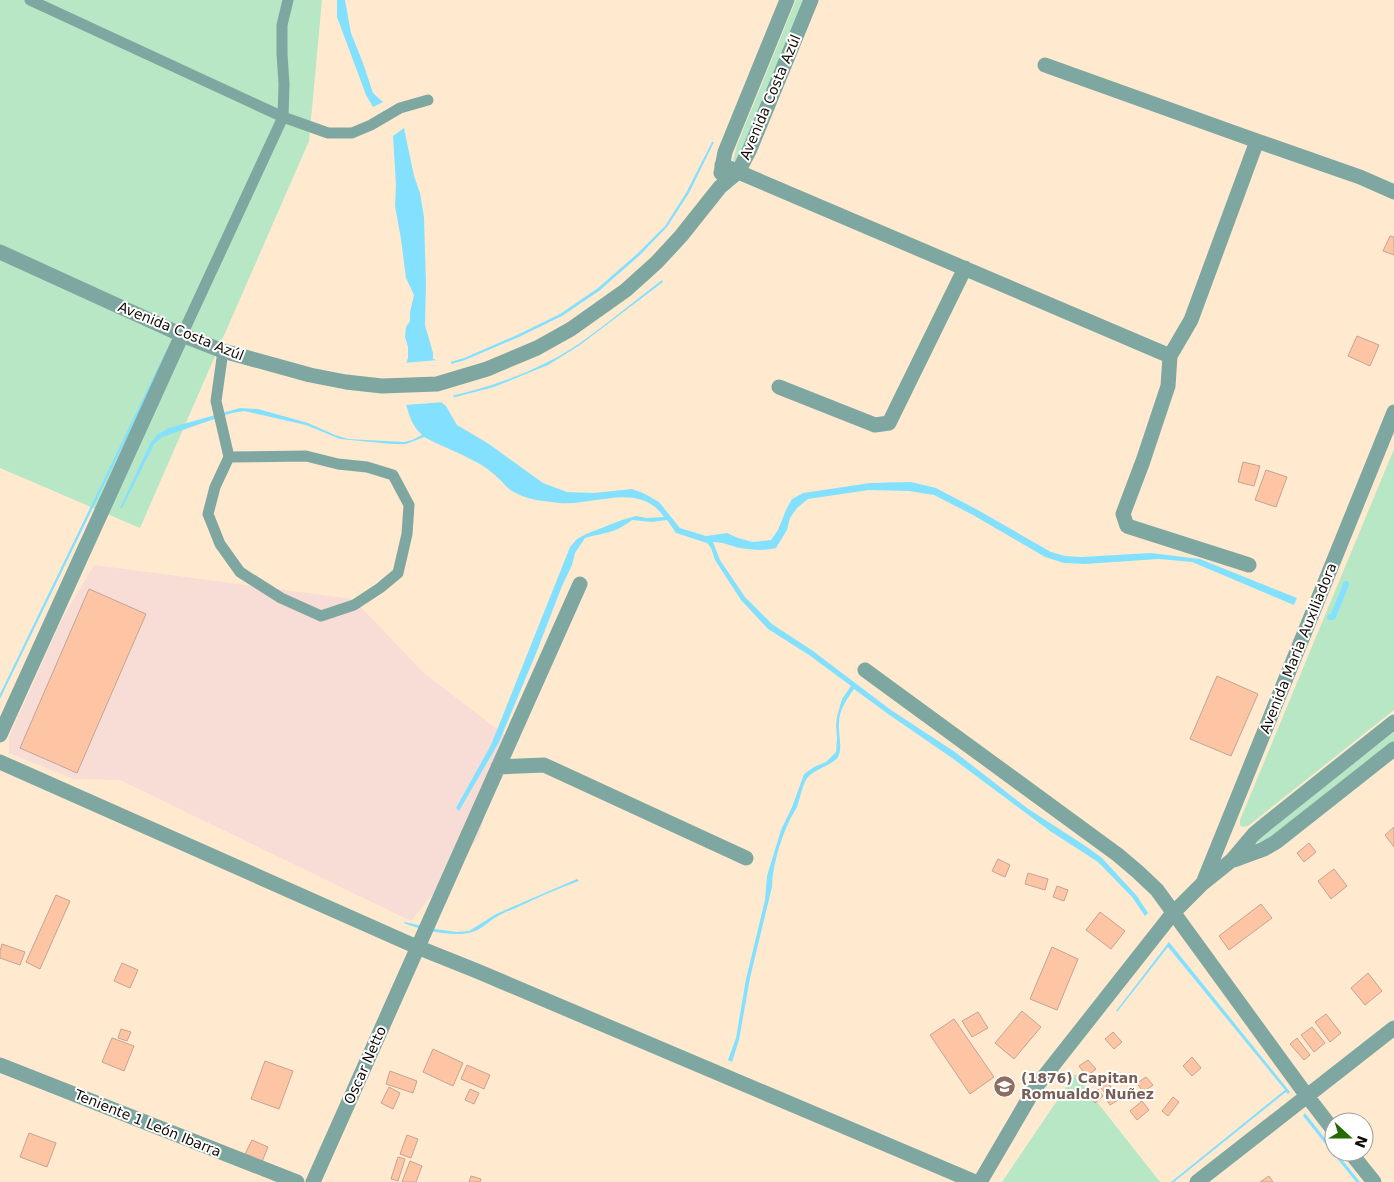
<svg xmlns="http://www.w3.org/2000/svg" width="1394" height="1182" font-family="'DejaVu Sans',sans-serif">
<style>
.industrial{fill:#f7ddd6}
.green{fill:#b7e7c4}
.water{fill:#84e0ff}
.pier{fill:#ffeacf}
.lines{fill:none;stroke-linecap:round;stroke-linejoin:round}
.stream{stroke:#84e0ff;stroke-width:6}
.building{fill:#fec5a5;stroke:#c2a494}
.lane{stroke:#7fa7a1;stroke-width:11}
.street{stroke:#7fa7a1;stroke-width:15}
.labels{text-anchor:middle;stroke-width:4;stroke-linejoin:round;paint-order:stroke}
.street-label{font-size:14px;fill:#120c04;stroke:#fff}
.education-label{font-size:14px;font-weight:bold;fill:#785e54;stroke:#fff;text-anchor:start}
</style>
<rect width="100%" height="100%" fill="#ffeacf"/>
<path class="industrial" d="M94,565L353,599L425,674L505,735L479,837L411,921L120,780L74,779L9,753V737L62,619Z"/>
<path class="green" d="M0,0H322L309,141L140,528L0,468Z
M796,0H804L744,147L734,162L733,161L737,145Z
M1394,449V710L1248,826L1242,827L1240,825V820Z
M1394,732V742L1263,845H1260L1258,842V839Z
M1075,1074L1160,1182H1002Z"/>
<path class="water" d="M337,0H345L351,33L363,63L373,93L383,102L373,107L366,95L337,17Z
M404,128L414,176L420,193L424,217L426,284L425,325L433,353V359L447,363L464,358L517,335L560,314L598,288L638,253L665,226L686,193L712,142H714L689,193L667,227L640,255L599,291L562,316L519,337L465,360L448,365L405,366L408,358V347L405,337L406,327L410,321V312L414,295L406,278L401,239L395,206L396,185L393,136Z
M662,280L663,282L580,345L548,365L494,387L440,401L446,406L457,425L489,444L543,483L567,492L594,493L632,489L643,493L659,502L680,528L706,536L727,533L738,538L753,542L771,540L778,530L786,510L792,499L803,493L870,483L911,482L936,488L976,509L1051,552L1065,556L1081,557L1151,553L1200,559L1297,598L1294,605L1192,562L1159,559L1085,564L1064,563L1045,557L973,515L934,495L909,491L869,490L808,499L797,508L790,518L787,530L776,548C764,551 753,550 740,548C731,546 723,542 713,542L720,560L745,597L772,624L813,651L891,710L955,752L1027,808L1087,847L1102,858L1137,896L1148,913L1145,916L1132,897L1098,862L1050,831L952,758L888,714L854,689C847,699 839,710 839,723C838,734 843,747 838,757C834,764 816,769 809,776C803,781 800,799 797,807C794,813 790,818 788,824C780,841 772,868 772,887L750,978L739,1040L732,1062L728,1060L736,1038L746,979L765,900L767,876L781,830L792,807L804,774L814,767L826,762L836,752L837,738L836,725L837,716L842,699L851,686L809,655L768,629L741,600L715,560L711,548L707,543L676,533L667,520L652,522L632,520C614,534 606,532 585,538L575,553L572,565L562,586L537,651L499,742L459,811L456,808L491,745L570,547L577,539L586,534L622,520L636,516L647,518L664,517C639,481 594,506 560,503C543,501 527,500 512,491C507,488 503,482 498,478C492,472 484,466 476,462C460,453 441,446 424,437L406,444H392L340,439L306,425L244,411L232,413L162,437L154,444L122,508H120L150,444L157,435L169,428L240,408L258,409L308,423L335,435L348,439L404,442L412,440L422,435C411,425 409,414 405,401C416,400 428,400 439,398C484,391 543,369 580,343C608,323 634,301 662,280Z
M167,349L169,351L0,699V694Z
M577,879L579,881C559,888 541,896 522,905C514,909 505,912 498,916C489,921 481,930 472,932C454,938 421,930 404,923L405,922L435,929L457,932L469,931L496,914Z
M1169,942L1290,1092L1288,1094L1286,1092L1174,1182H1171L1285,1090L1168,947L1117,1012L1116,1011Z
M1305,1113L1334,1150V1152H1336L1360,1182H1356L1303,1116Z"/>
<path class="pier" d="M451,359V367L448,368L435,365L405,369L403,366V363Z
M453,392L454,400L445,402L404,405L402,401L404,398L437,395L439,396Z"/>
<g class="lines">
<path class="stream" d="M1330,617H1333L1346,584"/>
</g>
<path class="building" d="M1390,236L1394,237V255L1383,251Z
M1357,336L1379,345L1370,366L1348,356Z
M1243,462L1260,466L1254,486L1238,482Z
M1266,470L1287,477L1276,507L1255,500Z
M89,589L146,614L77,773L20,748Z
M1217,676L1258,694L1231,756L1190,739Z
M1394,827V847L1385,835Z
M1309,843L1316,852L1304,862L1297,853Z
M998,859L1010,865L1005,877L992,871Z
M1334,869L1347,886L1331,899L1318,881Z
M1028,873L1048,879L1045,890L1025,884Z
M1057,886L1068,890L1064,901L1053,897Z
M56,895L70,901L40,969L26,962Z
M1261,904L1272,918L1229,950L1219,936Z
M1100,912L1125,931L1111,949L1086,930Z
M2,944L25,952L20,965L0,958V951Z
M1052,947L1078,959L1057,1010L1030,999Z
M122,963L138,970L130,988L114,981Z
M1368,973L1382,991L1365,1005L1351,988Z
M1022,1011L1041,1027L1014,1059L995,1043Z
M978,1012L988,1028L972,1037L962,1021Z
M1326,1014L1341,1033L1330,1042L1315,1022Z
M954,1019L994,1077L970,1094L930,1035Z
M1312,1027L1325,1043L1314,1052L1301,1035Z
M121,1029L131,1032L127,1041L118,1038Z
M1113,1032L1122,1042L1114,1049L1105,1039Z
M112,1038L134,1046L124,1071L102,1062Z
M1297,1038L1310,1055L1304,1060L1290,1044Z
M433,1049L463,1063L453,1086L423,1072Z
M1192,1057L1201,1068L1192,1076L1183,1066Z
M1088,1060L1096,1069L1087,1076L1079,1066Z
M265,1061L293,1071L279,1109L251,1099Z
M467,1065L490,1075L484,1089L461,1079Z
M390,1071L417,1081L413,1093L386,1084Z
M1146,1077L1153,1085L1143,1092L1137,1083Z
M1107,1081L1111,1087L1104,1092L1100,1086Z
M389,1087L400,1093L393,1109L381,1103Z
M470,1089L479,1093L474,1104L465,1100Z
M1098,1089L1103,1096L1095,1103L1089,1095Z
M1113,1092L1118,1100L1110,1105L1105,1097Z
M1173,1097L1179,1102L1168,1116L1162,1111Z
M1142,1101L1149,1110L1137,1120L1130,1111Z
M29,1133L56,1143L47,1167L20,1157Z
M407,1135L418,1139L411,1158L400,1154Z
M252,1140L268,1147L261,1164L244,1156Z
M398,1157L405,1159L398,1181L391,1179Z
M410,1161L422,1166L416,1182H402Z
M471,1176L481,1179L480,1182H469Z
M1269,1176L1273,1182H1260Z"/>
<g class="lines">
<path class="lane" d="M30,0L283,117L328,133H352L371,125L400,108L428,100
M182,335L283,117L284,84L282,54V25L288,0
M223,351L216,401L229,457L215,487L208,514L220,544L240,572L281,598L321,616L354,605L380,588L398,573L407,534L409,505L393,475L367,467L338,464L306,456L229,457"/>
<path class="street" d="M1045,65L1257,141
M722,165L1170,356L1191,320L1257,141L1360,177L1394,192
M721,173L725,152L787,0
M0,252L182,335L223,351L310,375L346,382L382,386L437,384L487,369L537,348L571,329L626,290L657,262L681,236L720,187L738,172L750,149L811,0
M1170,356L1168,386L1143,461L1123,514L1127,526L1249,565
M779,387L875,425L889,423L965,268
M865,670L1118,855L1138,872L1157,890L1307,1096L1334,1131
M0,735L182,335
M0,762L417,947L477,971L975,1182
M498,767L544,765L746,858
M1234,860L1264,849L1276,842L1394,749
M1203,883L1394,412
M0,1065L297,1182
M1350,1152L1374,1182
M313,1182L580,584
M980,1182L1035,1088L1173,913L1202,884L1232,860L1254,834L1266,824L1394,722
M1197,1182L1394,1028"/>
</g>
<defs>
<symbol id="school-disc" viewBox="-11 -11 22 22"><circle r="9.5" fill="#8d6e63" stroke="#fff"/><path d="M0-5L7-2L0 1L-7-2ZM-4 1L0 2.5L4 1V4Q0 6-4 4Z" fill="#fff"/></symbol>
</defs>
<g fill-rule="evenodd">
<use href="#school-disc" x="992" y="1074" width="25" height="25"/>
</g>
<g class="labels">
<g class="street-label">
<text transform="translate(770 97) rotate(-67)" y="5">Avenida Costa Azúl</text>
<text transform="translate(181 331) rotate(22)" y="5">Avenida Costa Azúl</text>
<text transform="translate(1298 648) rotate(-68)" y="5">Avenida Maria Auxiliadora</text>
<text transform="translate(365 1065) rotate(-66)" y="5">Oscar Netto</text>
<text transform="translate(148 1123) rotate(22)" y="5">Teniente 1 León Ibarra</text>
</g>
<g class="education-label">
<text x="1021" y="1083">(1876) Capitan<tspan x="1021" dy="16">Romualdo Nuñez</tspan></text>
</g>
</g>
<g transform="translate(1349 1137) rotate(111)"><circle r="24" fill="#ffffff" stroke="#a09e9b"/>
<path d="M0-4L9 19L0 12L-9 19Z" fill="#246a02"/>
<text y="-8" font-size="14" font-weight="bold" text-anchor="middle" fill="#120c04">N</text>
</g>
</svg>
